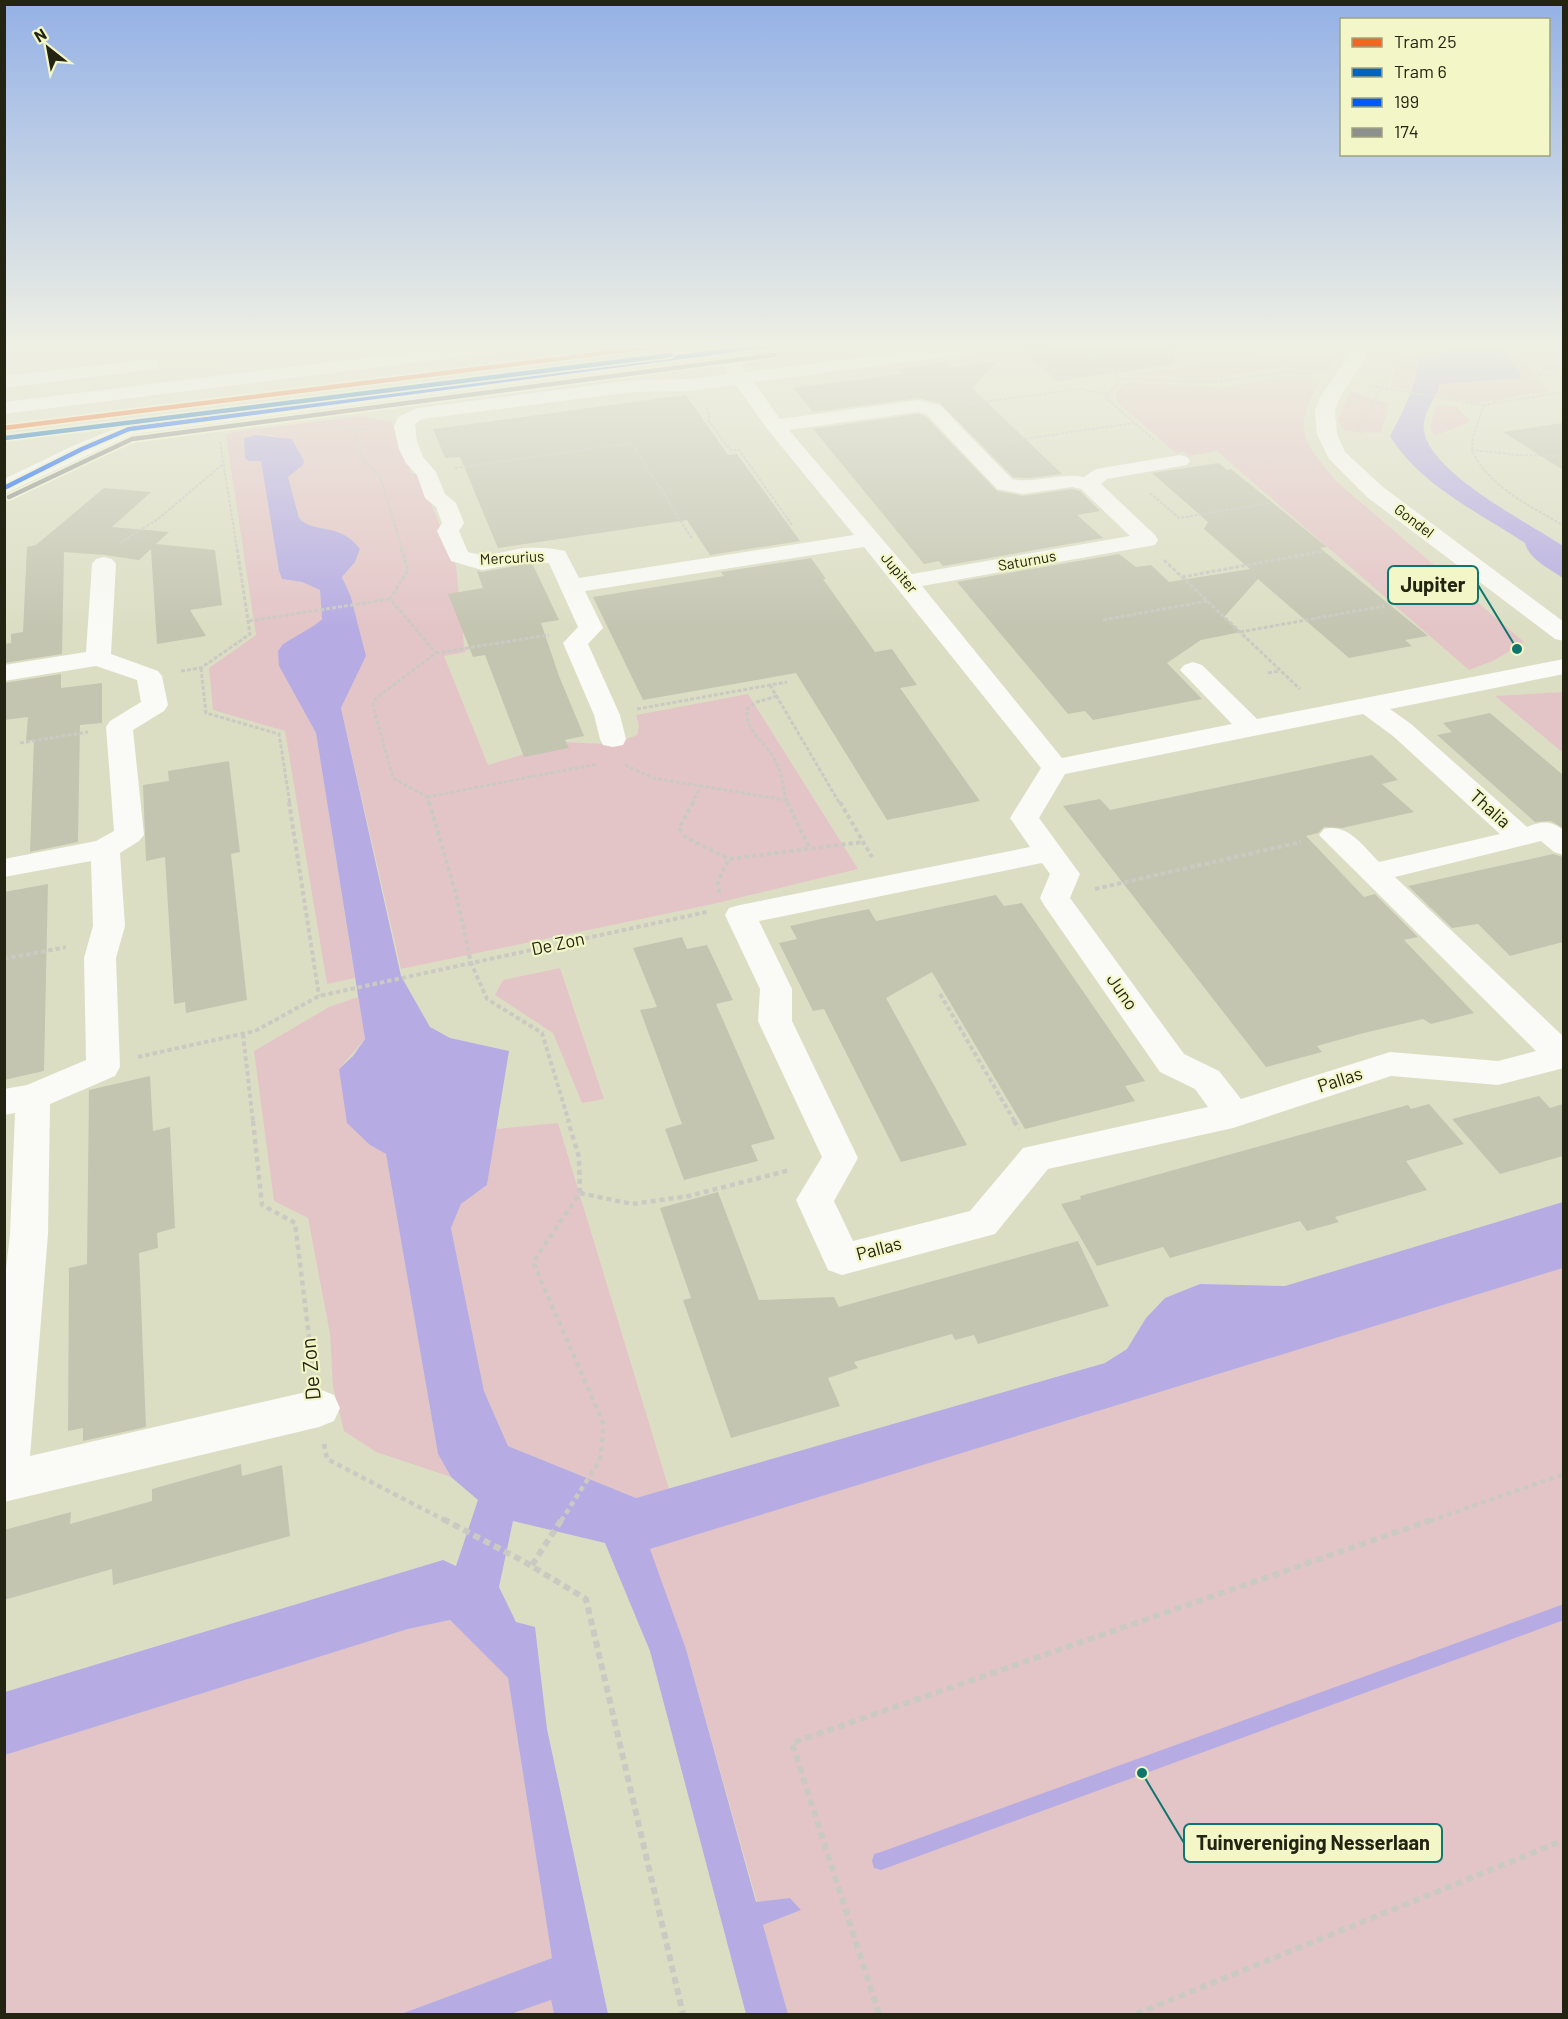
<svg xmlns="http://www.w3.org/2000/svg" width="1568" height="2019" font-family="Barlow,sans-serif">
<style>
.built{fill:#dddfb6}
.green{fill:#e4c5c7}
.water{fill:#b6ace3}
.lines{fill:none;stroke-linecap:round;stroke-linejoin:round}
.stream{fill:#b6ace3;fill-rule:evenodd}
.building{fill:#c4c5b1}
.path-far4{stroke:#cacac3;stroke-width:2;stroke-dasharray:3 1.5;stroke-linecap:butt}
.path-far3{stroke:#cacac3;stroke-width:3;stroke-dasharray:4 2;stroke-linecap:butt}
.path-far2{stroke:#cacac3;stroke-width:4;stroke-dasharray:4.5 3;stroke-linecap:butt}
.path-far1{stroke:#cacac3;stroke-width:4.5;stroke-dasharray:5 4;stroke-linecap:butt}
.path{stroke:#cacac3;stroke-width:6;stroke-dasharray:7 4.5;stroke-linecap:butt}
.minor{fill:#fafaf6;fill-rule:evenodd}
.bus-1-casing{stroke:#f3f6c7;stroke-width:8}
.bus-2-casing{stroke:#f3f6c7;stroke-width:8}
.bus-1{stroke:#0059ff;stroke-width:4.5}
.bus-2{stroke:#8c908f;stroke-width:4.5}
.tram-1-casing{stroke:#f3f6c7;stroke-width:8}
.tram-2-casing{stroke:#f3f6c7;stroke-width:8}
.tram-1{stroke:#f26522;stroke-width:4.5}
.tram-2{stroke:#0065bd;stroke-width:4.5}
.labels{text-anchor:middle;stroke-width:4.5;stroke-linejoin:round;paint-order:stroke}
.far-street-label{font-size:15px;fill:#232412;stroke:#f3f6c7}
.street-label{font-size:18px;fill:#232412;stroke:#f3f6c7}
.near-street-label{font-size:21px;fill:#232412;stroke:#f3f6c7}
.leader{fill:none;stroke:#0f766e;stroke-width:2}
.callout-dot{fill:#0f766e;stroke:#f3f6c7;stroke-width:2}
.callout{fill:#f3f6c7;stroke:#0f766e;stroke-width:2}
.callout-label{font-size:20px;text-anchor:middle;font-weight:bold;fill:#232412}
</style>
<rect width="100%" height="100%" fill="#dcdec4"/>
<path class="built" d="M161,345H398L165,372Z"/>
<path class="green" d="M1256,345H1338L1336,358L1327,372L1282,367L1213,378L1132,375L1257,356Z
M1411,345H1459L1445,352H1431L1418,368L1410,390L1391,387L1397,358Z
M1497,345H1512L1547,392L1475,403L1434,395L1440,384L1506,380L1520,372Z
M1295,377L1320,381C1291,431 1303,441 1337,482L1524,642L1495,660L1469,670L1217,451L1189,456L1184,452L1176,453L1118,403L1115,394L1122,386L1129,383L1224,387Z
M1350,391L1389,404L1381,433L1344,431L1338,420Z
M1437,405L1457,407L1470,422L1434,436L1430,427Z
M361,416L392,422L411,473L419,475L456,565L464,645L466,652L444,656L488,765L564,742L605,744L621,741L637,735L639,726L636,715L748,694L858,869L713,904L401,969L341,708L366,656L351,597L342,577L355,562L360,549C341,522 313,534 299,518L288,476L303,465L304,462L292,440L270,435L244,439L245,458L248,461H261L279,571L282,579L302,582L320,590L322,618L316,625L283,644L279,666L316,733L355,978L327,984L285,731L213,710L209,668L256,635L226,435L233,432Z
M1563,692V753L1495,696Z
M560,968L604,1099L582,1103L553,1033L495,995L503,980Z
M358,997L365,1039L339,1069L370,1145L386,1154L438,1454L451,1477L376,1452L344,1431L333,1387L330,1334L308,1218L274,1201L254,1051L329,1007Z
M558,1123L669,1489L636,1498L508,1446L484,1391L451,1228L461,1204L487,1185L496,1129Z
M1563,1268V2014H788L763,1925L801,1910L790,1898L757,1902L686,1649L649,1549Z
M450,1620L508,1678L552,1958L401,2014H5V1755L408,1629Z
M551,2000L554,2014H511Z"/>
<path class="water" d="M1459,345H1497L1520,372V378L1440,384C1436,398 1421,415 1424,431C1431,474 1529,523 1563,546V578C1550,569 1529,559 1525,543C1478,512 1420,485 1390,436C1403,412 1417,385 1418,357C1431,351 1448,355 1459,345Z
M256,435L292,439L304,461L303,465L288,477L299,518C313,534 341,522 360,549L355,562L342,577L351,597L366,656L341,708L401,976L430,1027L450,1038L509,1051L487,1185L461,1204L451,1228L484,1391L508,1446L636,1498L1105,1363L1127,1349L1146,1318L1165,1298L1200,1284L1285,1286L1563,1202V1268L650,1549L686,1649L756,1902L790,1898L801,1910L763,1925L788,2014H746L650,1651L605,1543L513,1521L499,1587L516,1622L535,1627L547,1729L608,2014H554L551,2000L511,2014H401L552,1958L508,1678L450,1620L408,1629L5,1755V1692L443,1560L456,1566L478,1500L451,1477L438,1454L386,1154L370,1145L347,1123L339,1069L353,1056L365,1039L316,733L279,666L278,651L283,644L315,625L322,619L320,590L302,582L282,579L279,571L261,461H248L245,458L244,438Z"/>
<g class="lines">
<path class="stream" d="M1564,1604V1620L881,1870L874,1868L872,1861L874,1854L881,1852Z"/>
</g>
<path class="building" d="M1077,345H1174L1175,364L1057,381L1024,352Z
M997,361L972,388L1062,474L1030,478L1013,477L940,403L918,398L813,412L793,388L902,374L897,369L945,362L950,368Z
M686,395L728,455L737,454L800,541L710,555L687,520L498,548L460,457L445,458L433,429Z
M918,414L925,416L997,491L1023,496L1072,489L1080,491L1100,511L1077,515L1103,538L943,566L939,561L924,564L813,429Z
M1563,423V470L1503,432Z
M1219,463L1227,470L1231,469L1327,547L1320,548L1428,636L1405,640L1412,646L1349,658L1258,579L1224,617L1241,632L1201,640L1167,663L1202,699L1093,720L1085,711L1068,714L957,582L1119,554L1136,567L1151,565L1169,582L1250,569L1204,529L1208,522L1152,473Z
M104,488L151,492L112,527L169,532L156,544L215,550L222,605L190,610L206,636L157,644L151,549L139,560L105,555L64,552L62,654L4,663V644L11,643V634L23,632L27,547L36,545Z
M811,558L826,579H823L875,652L892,649L917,685L900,688L980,801L887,820L796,673L643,700L593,597L724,576L721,572Z
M526,564L533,565L559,620L541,623L559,676L584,736L565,740L569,748L524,757L485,655L473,657L448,594L483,588L477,571L482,572Z
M61,674V688L102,683V723L80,725L78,842L30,852L34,740L26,741L28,717L4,720V683Z
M1490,713L1563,775V828L1551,821L1535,822L1437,735L1452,732L1443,723Z
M1372,755L1398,780L1382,784L1414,812L1342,828L1324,827L1318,833L1306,836L1364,897L1375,894L1418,937L1404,940L1474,1013L1431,1024L1423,1019L1364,1033L1317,1046L1322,1052L1266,1067L1063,806L1100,799L1110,810Z
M229,761L240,852L231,854L247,1000L186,1013L185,1002L174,1004L165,857L146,861L143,785L169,781L168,771Z
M1553,854L1563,857V942L1510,956L1478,924L1452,928L1408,886Z
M48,884L44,1071L4,1080V892Z
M996,895L1004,906L1022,903L1145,1081L1125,1086L1135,1101L1025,1129L932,972L886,998L967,1145L901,1162L824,1009L813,1011L779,943L797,939L790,926L825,918L869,909L876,921Z
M682,937L687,949L707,945L733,1000L716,1004L775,1139L751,1145L758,1161L684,1180L665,1129L682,1124L640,1010L657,1007L633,948Z
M150,1076L153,1131L170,1127L175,1228L157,1233L158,1248L139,1253L146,1427L83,1441V1428L68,1431L69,1268L87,1264L89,1090Z
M1539,1096L1550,1108L1563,1104V1156L1500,1174L1452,1119Z
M1429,1104L1464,1144L1406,1161L1427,1190L1335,1217L1339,1222L1307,1231L1300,1221L1170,1258L1163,1247L1097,1266L1061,1204L1081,1199L1080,1196L1408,1105L1411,1109Z
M718,1192L759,1300L834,1297L839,1307L1078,1241L1109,1306L978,1344L974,1335L955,1340L952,1334L854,1362L858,1368L828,1378L840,1406L731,1438L683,1300L691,1298L660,1208Z
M241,1464L242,1476L282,1465L290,1536L113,1585L112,1569L4,1600V1530L71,1512L70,1524L152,1501V1489Z"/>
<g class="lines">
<path class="path-far4" d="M1079,345L1121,379L1212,382L1286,372L1312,374
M1026,350L1060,345
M1545,369L1564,364
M1121,379L1106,398L1154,440
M1372,386L1483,405L1564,392
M1493,402L1529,389L1545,369L1514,345
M968,404L1079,389L1107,394
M706,408L710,415L708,420L730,450H739L792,525
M343,428L354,431L374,428
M354,431L363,460L380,476L402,549
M1361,433L1359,430L1403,345
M220,442L237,549
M1003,442L1134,423
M1472,450L1473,437L1484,405
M1564,456L1518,455L1472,450C1488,487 1531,506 1564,526
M455,468L632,443L692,539
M1150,493L1179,518L1270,503
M120,543L158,519L223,464"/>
<path class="path-far3" d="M401,548L408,570L390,599L436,653
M1164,560L1300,689
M1182,577L1324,551
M1103,620L1207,601
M249,621L390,599
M1240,632L1384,606
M201,668L206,713L279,734L290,804
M181,671L201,668L250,634L237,548
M1268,673L1280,671
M770,685L840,804
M777,696L757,702L747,709C745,734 767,742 776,762C783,775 783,790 787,804
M637,709L787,682
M20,743L88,732
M625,765L653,778L786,800
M427,797L597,764
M429,804L427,797L393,778L373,706L376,698L436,653L549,635
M692,804L701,786"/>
<path class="path-far2" d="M289,802L319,996
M429,802L456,894L471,963L487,999L542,1033L569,1122
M693,802L679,828L685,837L729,859L863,842
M787,802L809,847
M840,802L872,857
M1095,889L1301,842
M719,893L718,881L729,859
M4,959L66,947
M940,994L1015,1122
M243,1034L253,1122
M138,1057L255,1031L319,996L707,912"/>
<path class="path-far1" d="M253,1121L262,1205L295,1223L313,1369
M1014,1121L1019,1129
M580,1193L632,1204L689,1196L790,1170
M324,1444L327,1459L446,1521
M561,1521L600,1460L604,1425L533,1262L580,1193L579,1157L568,1121
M1430,1521L1564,1474"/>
<path class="path" d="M443,1519L523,1561L586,1599L683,2014
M532,1565L562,1519
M879,2014L792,1743L1434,1519
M1136,2014L1564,1840"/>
<path class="minor" d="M4,345H26L23,349L4,352Z
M469,345H524L521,349L515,350L4,414V402Z
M729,345H782L779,349L773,350L133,434L4,494V479L75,445L129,423Z
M954,345H1007L1004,349L998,350L754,382L780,419L918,400L940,405L1012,479C1036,484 1060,472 1084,477L1094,470L1101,468L1180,455L1187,457L1190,461L1187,465L1107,479L1101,484L1155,535L1158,540L1155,545L922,586L1062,758L1232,724L1180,670L1184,665L1193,662L1202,665L1257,719L1564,659V674L1390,709L1411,724L1527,827C1542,821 1551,820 1564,831V855L1554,852L1541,841L1395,877L1564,1037V1068L1498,1085L1391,1076L1233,1128L1048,1169L995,1234L842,1275L828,1270L796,1200L822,1157L758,1021L760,989L725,915L729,908L740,905L1030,847L1010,818L1041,768L864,547L585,591L603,628L588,644L620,715L626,739L623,745L613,747L603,745L600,739L594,715L563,643L578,627L549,563L526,562L482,570L451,561L437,531L442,523L436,507L425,498L417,475L406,463L399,449L394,427L398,417L417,408L632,380L689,379L729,374L723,365L725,361H739L746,372ZM736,385L768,430L854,535L579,578L565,551C553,548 538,547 526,548C503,550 492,559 468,552L459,531L464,523L456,503L445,494L436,472L423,457L417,441L415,424L422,419L632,392L689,391ZM918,412L926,414L997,489L1023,494L1072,487L1081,489L1130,536L912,574L789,430ZM1363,714L1393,736L1500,834L1379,862C1363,846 1348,823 1324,829L1319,835L1536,1051L1498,1061L1390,1052L1241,1099L1219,1071L1184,1054L1070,898L1080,874L1039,818L1065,774ZM1042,863L1050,874L1040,898L1044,905L1160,1072L1195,1089L1208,1107L1023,1148L970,1211L853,1241L834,1201L858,1158L792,1021V989L759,921Z
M1234,345H1259C1253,354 1240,354 1234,345Z
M1352,345H1370L1364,361L1341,395L1335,411L1337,434L1345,452L1383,487L1564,622V641L1555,639L1367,497L1329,459L1317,434L1315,411L1321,395L1346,361Z
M150,359L157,361L159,365L157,369L4,388V376Z
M104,557L112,559L116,564L111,654L158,671L162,676L168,705L164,711L133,730L144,835L139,841L120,853L125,926L116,958L120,1067L115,1076L50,1104L48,1234L30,1456L319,1389L334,1395L340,1408L334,1421L319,1427L4,1502V1287L10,1234L15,1113L4,1115V1089L27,1085L86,1060L84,958L93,926L91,861L4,877V859L96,841L114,831L106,727L110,721L141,702L137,680L96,666L4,681V665L86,652L92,564L96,559Z"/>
<defs>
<path id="bus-1" d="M4,488L82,449L129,429L771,345"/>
<path id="bus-2" d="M9,497L132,439L774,355"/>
</defs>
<use href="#bus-1" class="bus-1-casing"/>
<use href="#bus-2" class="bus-2-casing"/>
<use href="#bus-1" class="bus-1"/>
<use href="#bus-2" class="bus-2"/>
<defs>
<path id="tram-1" d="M4,428L668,345"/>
<path id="tram-2" d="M5,438L671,355"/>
</defs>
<use href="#tram-1" class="tram-1-casing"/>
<use href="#tram-2" class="tram-2-casing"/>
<use href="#tram-1" class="tram-1"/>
<use href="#tram-2" class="tram-2"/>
</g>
<linearGradient id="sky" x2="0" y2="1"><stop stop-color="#94b1e6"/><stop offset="0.55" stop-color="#eff0e4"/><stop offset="1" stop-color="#eff0e4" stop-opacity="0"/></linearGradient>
<rect width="1568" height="628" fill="url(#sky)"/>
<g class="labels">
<g class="far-street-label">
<text transform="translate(1414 521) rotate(37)" y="5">Gondel</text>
<text transform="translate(512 558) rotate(-3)" y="5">Mercurius</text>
<text transform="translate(1027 561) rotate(-10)" y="5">Saturnus</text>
<text transform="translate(899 573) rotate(50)" y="5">Jupiter</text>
</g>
<g class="street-label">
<text transform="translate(1490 809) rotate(42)" y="6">Thalia</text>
<text transform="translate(558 944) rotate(-12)" y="6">De Zon</text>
<text transform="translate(1122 992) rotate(55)" y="6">Juno</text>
<text transform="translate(1340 1080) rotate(-18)" y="6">Pallas</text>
<text transform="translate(879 1249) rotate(-15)" y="6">Pallas</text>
</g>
<g class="near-street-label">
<text transform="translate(311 1369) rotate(-95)" y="7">De Zon</text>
</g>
</g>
<path class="leader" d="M1517 649L1478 585M1142 1773L1184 1843"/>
<g class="callout-dot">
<circle cx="1517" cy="649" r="6"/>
<circle cx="1142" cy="1773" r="6"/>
</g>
<g class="callout">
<rect x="1388" y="566" width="90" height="38" rx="6"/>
<rect x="1184" y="1824" width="258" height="38" rx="6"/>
</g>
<g class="callout-label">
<text x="1433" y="592">Jupiter</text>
<text x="1313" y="1850">Tuinvereniging Nesserlaan</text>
</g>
<rect width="1568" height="2019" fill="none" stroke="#232412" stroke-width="12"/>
<rect x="1340" y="18" width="210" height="138" fill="#f3f6c7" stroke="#a0a27f" stroke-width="1.5"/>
<rect x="1352" y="38" width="30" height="9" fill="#f26522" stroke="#a0a27f" stroke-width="1.5"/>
<text x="1394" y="48" font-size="18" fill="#232412">Tram 25</text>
<rect x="1352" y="68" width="30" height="9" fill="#0065bd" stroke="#a0a27f" stroke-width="1.5"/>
<text x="1394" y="78" font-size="18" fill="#232412">Tram 6</text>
<rect x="1352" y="98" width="30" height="9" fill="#0059ff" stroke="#a0a27f" stroke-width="1.5"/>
<text x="1394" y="108" font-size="18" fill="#232412">199</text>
<rect x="1352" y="128" width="30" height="9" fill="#8c908f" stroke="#a0a27f" stroke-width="1.5"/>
<text x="1394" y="138" font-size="18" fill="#232412">174</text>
<g transform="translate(48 48) rotate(329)" stroke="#f3f6c7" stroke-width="4.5" paint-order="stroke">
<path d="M0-4.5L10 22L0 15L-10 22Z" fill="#232412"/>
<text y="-9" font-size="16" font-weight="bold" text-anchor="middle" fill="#232412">N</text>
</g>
</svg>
